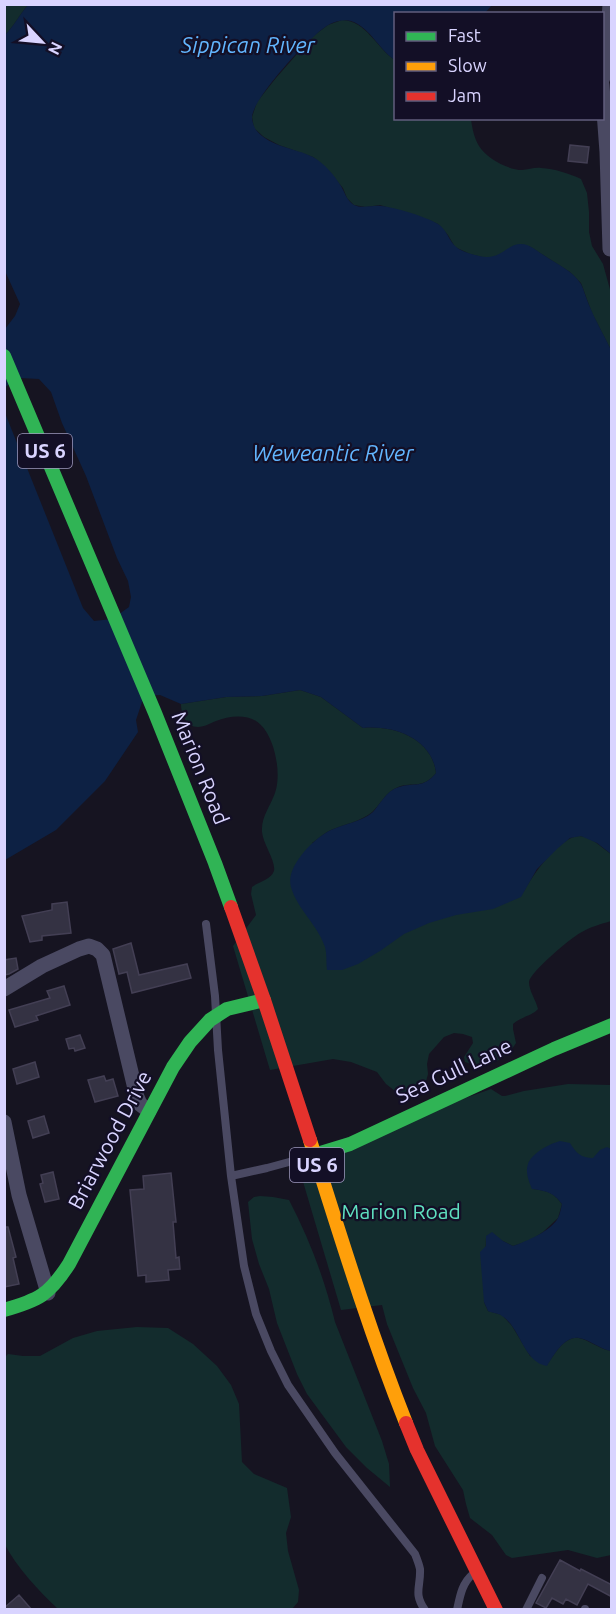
<svg xmlns="http://www.w3.org/2000/svg" width="616" height="1614" font-family="Ubuntu,sans-serif">
<style>
.green{fill:#132c2d}
.water{fill:#0d2144}
.building{fill:#343243;stroke:#433f54;stroke-width:1.5}
.lines{fill:none;stroke-linecap:round;stroke-linejoin:round}
.lane{stroke:#4a4962;stroke-width:8}
.street{stroke:#4a4962;stroke-width:15}
.fast{stroke:#30b455;stroke-width:14}
.slow{stroke:#ff9f0a;stroke-width:14}
.jam{stroke:#e5322d;stroke-width:14}
.labels{text-anchor:middle;stroke-width:4.5;stroke-linejoin:round;paint-order:stroke}
.shield{fill:#130f26;stroke:#9e99be;stroke-width:1.5}
.shield-label{font-size:20px;font-weight:bold;fill:#d9d4ff}
.street-label{font-size:21px;fill:#d9d4ff;stroke:#130f26}
.park-label{font-size:21px;fill:#5fe0c0;stroke:#130f26}
.water-label{font-size:22px;font-style:italic;fill:#62b6ff;stroke:#130f26}
</style>
<rect width="100%" height="100%" fill="#161421"/>
<path class="green" d="M5,5H28C20,14 14,26 5,35Z
M342,20C367,21 376,48 395,60L396,118L471,119C472,127 474,138 479,146C486,158 508,170 522,170C528,170 535,167 541,168C555,169 568,173 581,179L587,193L589,212V232L592,246L603,264L611,293V350L592,313L581,283L570,272L529,246L512,247L504,253L494,257H482L470,254L455,247L448,235L438,224L429,220L380,205L366,207L354,205L347,198L343,188L323,165L313,157L279,145L264,137L254,128L252,117L257,102L276,78L312,37L328,25Z
M300,690L321,697L363,728C393,725 432,738 436,773C422,790 414,781 398,787C384,793 380,806 371,813C359,822 345,824 331,830C324,833 318,839 312,843L524,891C533,875 559,837 579,836C591,836 602,848 611,854V921C601,924 590,927 580,933C571,938 530,972 529,982C529,991 536,1000 538,1009C532,1016 520,1017 513,1024V1029L516,1043C505,1061 485,1070 465,1062L464,1057L473,1043L472,1037L463,1034L454,1033L444,1037L429,1054L427,1064L428,1074L425,1085L420,1090L413,1094L395,1091L386,1084L377,1072L351,1062L333,1059L270,1070L233,946L256,915L251,894L252,887C258,882 271,880 274,871C276,861 263,844 262,832C261,817 270,807 275,793C282,774 275,733 256,721C245,714 228,716 216,721C211,723 204,727 198,727C186,727 181,714 181,704L226,697L262,696Z
M568,1084L611,1085V1149L607,1148L611,1159L533,1189C547,1191 553,1192 562,1204L558,1218L543,1232L531,1240L513,1246L503,1241L486,1237L484,1302L488,1311L502,1315L512,1326L530,1356L547,1365C554,1355 564,1336 579,1338C588,1340 600,1349 611,1351V1555L597,1558L568,1550L512,1558L506,1555L492,1535L470,1518L466,1504L463,1490L435,1446L426,1413L413,1388L387,1324L382,1305L341,1310L296,1158L491,1089L502,1096H505L524,1091Z
M260,1196L273,1197L289,1200C309,1238 325,1280 335,1322L382,1441L389,1464L390,1487L367,1468L346,1447L307,1394L297,1374L277,1323L269,1289L259,1264L252,1239L248,1202L254,1197Z
M137,1327L168,1328L193,1344L217,1366L231,1385L239,1404L242,1462L254,1474L287,1488L291,1517L286,1533L288,1551L299,1590L298,1602L292,1609H58C38,1590 17,1568 4,1543L5,1357L8,1354L23,1356H40L73,1338L97,1331Z"/>
<path class="water" d="M28,5H492L485,13L396,14L395,60C379,50 370,27 351,21C345,19 336,21 330,24C312,33 253,98 252,117C252,121 254,127 256,130C270,147 295,148 313,157C325,164 334,175 341,186C345,193 347,201 354,205C362,209 373,205 381,206C394,207 427,217 438,224C446,229 448,238 454,245C459,251 471,254 479,256C502,261 506,244 521,244C530,244 538,252 545,256C557,264 573,271 581,284C584,290 586,298 589,305C595,320 604,335 611,350V854L597,843L581,836L570,838L558,848L537,869L521,897L493,909L456,915L429,923L404,934L380,951L358,964L342,970H327C326,963 327,954 325,947C318,925 297,909 291,887C285,867 314,838 331,830C344,824 361,822 373,812C381,803 386,791 399,787C415,782 423,789 436,773C432,738 393,725 363,728L321,697L300,690L262,696L226,697L181,704L160,695L144,696L136,720L138,732L105,781L56,830L5,860V413L83,608L94,621L112,619L129,607L131,597L128,581L117,558L86,476L62,423L51,392L39,379L20,378L5,387V329L15,316L20,304L5,271V35C14,26 20,14 28,5Z
M560,1141L570,1143C576,1153 581,1158 593,1158L600,1150L607,1147L611,1149V1351C600,1349 590,1340 579,1338C564,1336 554,1355 547,1366C523,1362 521,1328 502,1316C499,1313 492,1313 488,1311L484,1302L480,1252L486,1246V1236L492,1232L503,1241L513,1246C527,1241 551,1231 558,1218C560,1214 561,1208 562,1204C553,1192 546,1191 532,1189C529,1182 525,1172 528,1164C532,1153 549,1144 560,1141Z"/>
<path class="building" d="M570,145L589,147L587,163L568,161Z
M67,902L71,933L42,936V940L30,942L22,916L52,910V904Z
M131,943L139,975L187,964L191,978L132,993L127,972L119,974L113,949Z
M16,958L18,969L9,974L4,975V960Z
M64,986L70,1005L36,1016L38,1020L15,1027L9,1010L50,998L47,991Z
M80,1035L85,1048L75,1051L74,1048L69,1049L66,1039Z
M35,1062L39,1077L17,1084L13,1069Z
M104,1076L106,1081L113,1079L118,1096L95,1102L88,1080Z
M44,1116L49,1133L33,1138L28,1121Z
M53,1172L59,1199L45,1202L40,1184L43,1183L41,1175Z
M171,1173L176,1222H173L176,1258L179,1257L180,1269L168,1270L169,1280L146,1282V1275L138,1276L130,1190L144,1189L143,1176Z
M4,1227H8L16,1257L13,1258L19,1284L4,1287Z
M560,1560L580,1571L581,1569L612,1585V1597L588,1584L577,1605L566,1599L563,1604L552,1598L546,1608L536,1603Z
M19,1595L32,1610H4V1608Z"/>
<g class="lines">
<path class="lane" d="M206,924L215,996L218,1050L231,1176L267,1168L311,1156
M231,1176L244,1266L256,1314L271,1351L288,1385L335,1453L415,1554C417,1559 419,1564 420,1569C421,1587 413,1593 425,1610
M457,1610C460,1596 462,1583 473,1574
M526,1610L542,1578
M585,1610V1609"/>
<path class="street" d="M602,80L606,69L610,4
M602,85L607,152L610,249
M4,989L42,966L79,949L89,946L97,949L103,955L137,1097L140,1104L149,1111
M4,1122L19,1195L48,1293"/>
<path class="fast" d="M4,356L155,713L215,863L231,907
M314,1155L350,1144L554,1049L612,1025
M4,1310C39,1300 49,1295 69,1264L173,1067L190,1042L210,1020L227,1009L264,1000"/>
<path class="slow" d="M310,1140C340,1235 369,1330 406,1423"/>
<path class="jam" d="M231,907L264,1000L310,1140
M406,1423L417,1450L496,1610"/>
</g>
<g class="labels">
<g class="shield">
<rect x="18" y="434" width="54" height="34" rx="4.5"/>
<rect x="290" y="1148" width="54" height="34" rx="4.5"/>
</g>
<g class="shield-label">
<text x="45" y="458">US 6</text>
<text x="317" y="1172">US 6</text>
</g>
<g class="street-label">
<text transform="translate(200 768) rotate(68)" y="7">Marion Road</text>
<text transform="translate(454 1071) rotate(-25)" y="7">Sea Gull Lane</text>
<text transform="translate(110 1140) rotate(-62)" y="7">Briarwood Drive</text>
</g>
<g class="park-label">
<text x="401" y="1219">Marion Road</text>
</g>
<g class="water-label">
<text x="248" y="53">Sippican River</text>
<text x="333" y="461">Weweantic River</text>
</g>
</g>
<rect width="616" height="1614" fill="none" stroke="#d9d4ff" stroke-width="12"/>
<rect x="394" y="12" width="210" height="108" fill="#130f26" stroke="#625e7d" stroke-width="1.5"/>
<rect x="406" y="32" width="30" height="9" fill="#30b455" stroke="#625e7d" stroke-width="1.5"/>
<text x="448" y="42" font-size="18" fill="#d9d4ff">Fast</text>
<rect x="406" y="62" width="30" height="9" fill="#ff9f0a" stroke="#625e7d" stroke-width="1.5"/>
<text x="448" y="72" font-size="18" fill="#d9d4ff">Slow</text>
<rect x="406" y="92" width="30" height="9" fill="#e5322d" stroke="#625e7d" stroke-width="1.5"/>
<text x="448" y="102" font-size="18" fill="#d9d4ff">Jam</text>
<g transform="translate(42 42) rotate(116)" stroke="#130f26" stroke-width="4.5" paint-order="stroke">
<path d="M0-4.5L10 22L0 15L-10 22Z" fill="#d9d4ff"/>
<text y="-9" font-size="16" font-weight="bold" text-anchor="middle" fill="#d9d4ff">N</text>
</g>
</svg>
